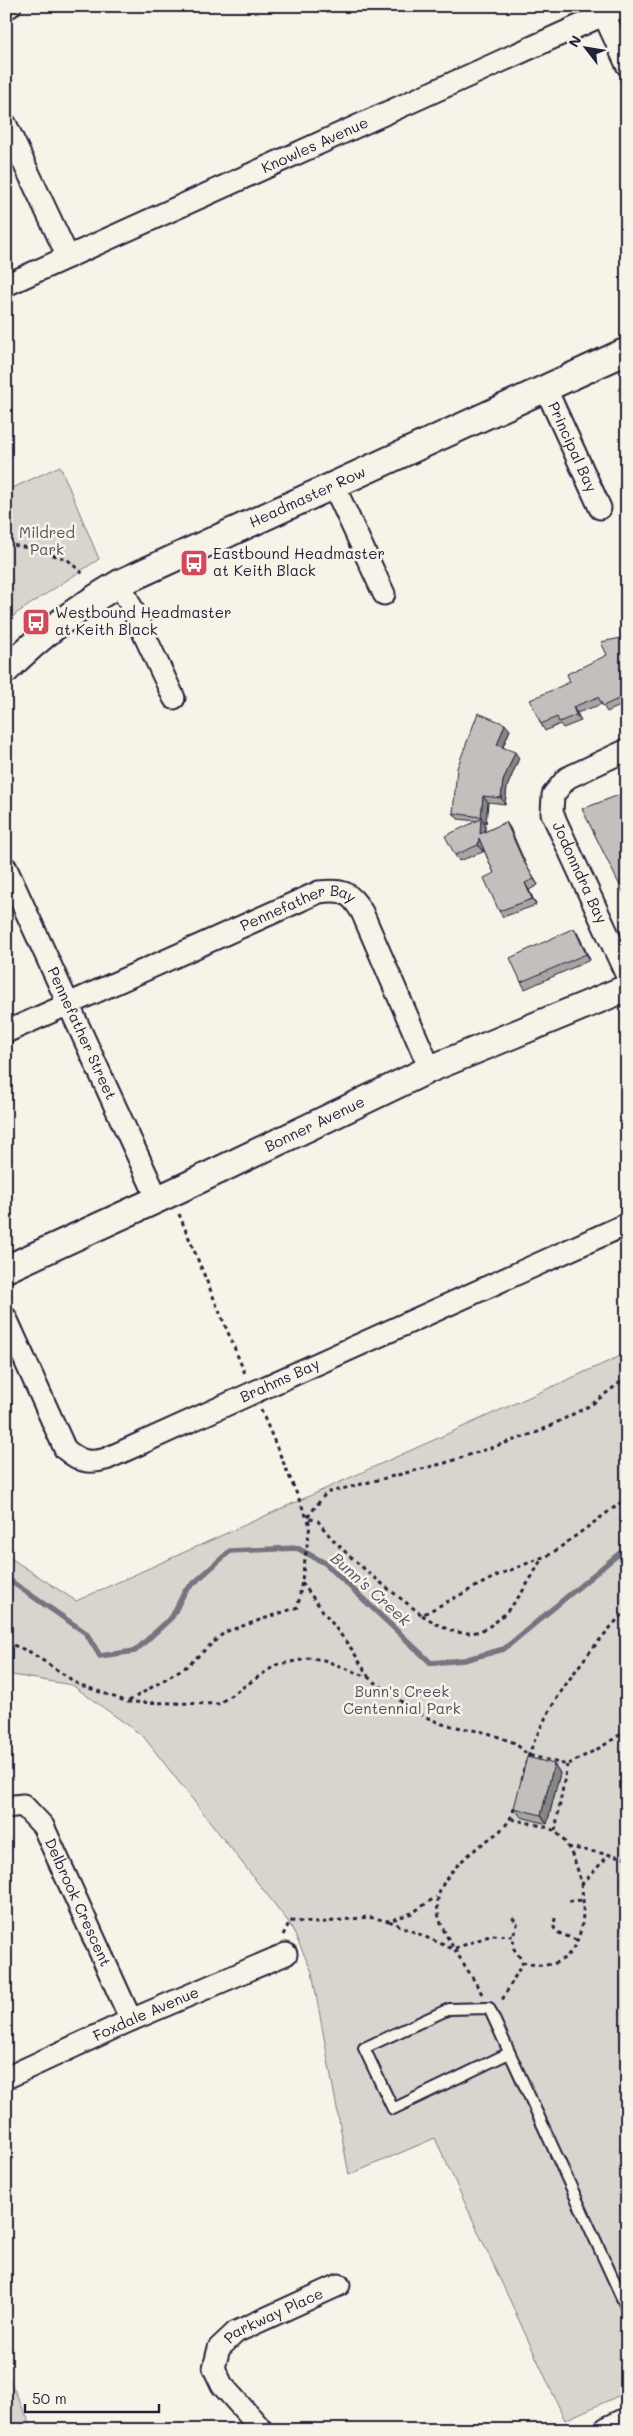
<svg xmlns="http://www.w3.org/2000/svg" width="633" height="2436" font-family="Mali,sans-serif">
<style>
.green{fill:#d8d5cf;stroke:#7d7c85}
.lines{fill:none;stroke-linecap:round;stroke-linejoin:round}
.stream{stroke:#76747f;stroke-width:5.5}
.service-casing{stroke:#22223b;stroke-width:14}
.minor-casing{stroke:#22223b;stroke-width:25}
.tertiary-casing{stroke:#22223b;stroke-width:30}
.path{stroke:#22223b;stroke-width:3;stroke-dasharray:4 4;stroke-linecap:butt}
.service{stroke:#f7f3e8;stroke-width:10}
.minor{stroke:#f7f3e8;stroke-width:21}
.tertiary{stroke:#f7f3e8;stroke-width:26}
.wall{fill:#a7a4a3;stroke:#22223b}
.shaded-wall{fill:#888684;stroke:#22223b}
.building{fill:#c2bfbd;stroke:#22223b}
.labels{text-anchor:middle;stroke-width:5;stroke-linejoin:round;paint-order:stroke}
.street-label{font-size:15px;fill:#22223b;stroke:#f7f3e8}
.park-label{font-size:15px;fill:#504f60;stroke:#f7f3e8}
.poi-label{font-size:15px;fill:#22223b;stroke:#f7f3e8;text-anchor:start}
.water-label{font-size:16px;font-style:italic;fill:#535263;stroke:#f7f3e8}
</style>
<rect width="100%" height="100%" fill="#f7f3e8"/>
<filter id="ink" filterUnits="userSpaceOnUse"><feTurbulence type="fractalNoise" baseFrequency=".02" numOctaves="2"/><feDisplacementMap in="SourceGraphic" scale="10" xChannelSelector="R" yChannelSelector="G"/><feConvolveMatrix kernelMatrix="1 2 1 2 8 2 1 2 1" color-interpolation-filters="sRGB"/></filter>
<g filter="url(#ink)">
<path class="green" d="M60,466L99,559L17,613L6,624V491Z
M627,1353V2392L565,2420L435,2138L349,2175L312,1972L290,1924L143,1736L72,1685L6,1674V1555L76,1601Z
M6,2372L33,2430H6Z"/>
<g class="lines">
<path class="stream" d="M6,1578L86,1633L100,1656L135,1651L172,1617L185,1591L230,1551L297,1548L325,1563L431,1663L464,1660L504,1649L627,1547"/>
<defs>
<path id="service" d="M509,2053L393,2109L364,2048L449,2009L489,2008L627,2309"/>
<g id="minor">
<path d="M6,8L10,6"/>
<path d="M604,15L627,65"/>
<path d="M6,125L68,257"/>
<path id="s1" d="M6,285L623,6"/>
<path id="s2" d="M545,387L600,508"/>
<path d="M334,486L384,594"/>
<path d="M120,583L174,698"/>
<path id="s3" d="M627,750L567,778L553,795L552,813L627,976"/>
<path id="s4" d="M6,868L158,1200"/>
<path id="s5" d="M6,1032L319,892C343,889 350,892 362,912L430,1069"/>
<path id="s6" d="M6,1318L65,1449C79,1461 88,1464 106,1459L627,1224"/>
<path id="s7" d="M6,1807L23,1805L43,1826L131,2020"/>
<path id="s8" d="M6,2078L131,2020L286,1954"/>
<path id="s9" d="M262,2430L222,2385L214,2368L219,2348L236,2332L339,2285"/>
</g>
<g id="tertiary">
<path id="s10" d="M6,670C42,634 76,609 120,583L627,351"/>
<path id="s11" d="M6,1269L182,1188L430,1069L627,988"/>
<path d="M608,2430L627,2421"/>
</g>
</defs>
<use href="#service" class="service-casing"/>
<use href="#minor" class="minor-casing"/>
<use href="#tertiary" class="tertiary-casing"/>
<path class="path" d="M6,544L29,548L67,559L84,575
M179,1214L246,1376
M627,1377L591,1405L538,1432L445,1463L326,1493L307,1518L318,1521C340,1553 390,1590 422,1615L498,1575L551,1554L627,1498
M302,1583L353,1651L368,1676
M422,1615C435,1623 448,1632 464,1633C500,1636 528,1584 542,1558
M6,1642L30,1652L78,1684L128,1702L218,1704L276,1665L311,1658L324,1660L368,1677L417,1713L442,1724L488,1733L515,1743L528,1755L567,1765L603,1746L627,1730
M129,1701L187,1666L225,1632L298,1607L310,1525L261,1410
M521,1780C538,1714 581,1659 627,1609
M512,1819C522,1822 549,1826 556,1832C594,1866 600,1986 523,1962
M555,1831L567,1765
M568,1847L627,1858
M581,1885L609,1855
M569,1901L583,1900
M512,1918L518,1922L513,1936
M555,1918L554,1928L559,1933L576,1940
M389,1921L453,1949L492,1935L513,1936L514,1949L523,1962L501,2002
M283,1935L290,1921L317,1923L368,1917L389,1921L412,1913L436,1897
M482,1994C444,1926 403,1902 485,1842C501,1830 510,1826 515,1805"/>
<use href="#service" class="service"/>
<use href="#minor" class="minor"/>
<use href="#tertiary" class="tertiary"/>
</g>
<path class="wall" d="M627,627V703L607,712L602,704L577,713L581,721L563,728L560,724L545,731L541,724L570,682L607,655L626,637Z
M510,730L503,747L519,758L507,787L505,804L488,802L486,823L483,822L485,825V832L506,822L510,828L527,867L538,885L529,890L536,905L503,917L499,911L494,873L483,848V852L459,861L455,855L476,821L458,819L453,813Z
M578,934L590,960L525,989L521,982Z
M554,1764L560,1773L547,1824L521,1817L514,1808Z"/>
<path class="shaded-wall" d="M573,707L577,713L581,721L576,715Z
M505,724L510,730L501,751L497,745Z
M515,752L519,758L507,787L505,804L501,798L503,781Z
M483,796L488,802L486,823L481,817Z
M481,819L485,825L484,840L480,834Z
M506,822L510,828L527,867L538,885L523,860Z
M479,838L483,845V852L478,845Z
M525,883L529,890L536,905L532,899Z
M574,928L578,934L590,960L586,954Z
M554,1764L560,1773L547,1824L541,1815Z"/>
<path class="building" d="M627,627V695L603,706L598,697L573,707L576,715L559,722L557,717L541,724L530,700L570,682L567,674L607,655L601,642L626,637L622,629Z
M478,713L505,724L497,745L515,752L503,781L501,798L483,796L481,817L453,813L457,768Z
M627,792V900L582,809Z
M481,819L480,834L506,822L523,860L534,879L525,883L532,899L499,911L484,878L494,873L479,838L478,845L455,855L445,836Z
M574,928L586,954L521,982L510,958Z
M527,1757L554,1764L541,1815L514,1808Z"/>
</g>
<defs>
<symbol id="bus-square" viewBox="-11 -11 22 22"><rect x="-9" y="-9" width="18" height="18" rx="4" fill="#d1495b" stroke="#f7f3e8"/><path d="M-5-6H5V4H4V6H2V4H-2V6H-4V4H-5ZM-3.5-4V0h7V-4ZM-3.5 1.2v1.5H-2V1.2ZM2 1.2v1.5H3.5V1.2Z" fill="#fff"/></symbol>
</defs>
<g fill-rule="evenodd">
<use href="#bus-square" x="178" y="547" width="32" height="32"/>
<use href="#bus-square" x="20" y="606" width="32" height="32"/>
</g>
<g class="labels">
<g class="street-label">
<text dy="5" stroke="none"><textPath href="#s1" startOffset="339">Knowles Avenue</textPath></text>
<text dy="5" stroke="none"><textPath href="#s2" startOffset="66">Principal Bay</textPath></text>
<text dy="5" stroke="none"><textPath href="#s10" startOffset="350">Headmaster Row</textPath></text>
<text dy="5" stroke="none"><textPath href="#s3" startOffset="172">Jodonndra Bay</textPath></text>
<text dy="5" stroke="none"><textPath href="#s5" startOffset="319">Pennefather Bay</textPath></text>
<text dy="5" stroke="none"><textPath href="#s4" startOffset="182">Pennefather Street</textPath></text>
<text dy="5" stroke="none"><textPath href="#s11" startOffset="341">Bonner Avenue</textPath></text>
<text dy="5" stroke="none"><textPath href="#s6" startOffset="379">Brahms Bay</textPath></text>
<text dy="5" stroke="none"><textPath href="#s7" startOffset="130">Delbrook Crescent</textPath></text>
<text dy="5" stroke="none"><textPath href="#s8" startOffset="154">Foxdale Avenue</textPath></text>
<text dy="5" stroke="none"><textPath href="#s9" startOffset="164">Parkway Place</textPath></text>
</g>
<g class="park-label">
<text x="47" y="538">Mildred<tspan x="47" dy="17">Park</tspan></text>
<text x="402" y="1697">Bunn's Creek<tspan x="402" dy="17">Centennial Park</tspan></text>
</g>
<g class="poi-label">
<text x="213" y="559">Eastbound Headmaster<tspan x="213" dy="17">at Keith Black</tspan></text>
<text x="55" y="618">Westbound Headmaster<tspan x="55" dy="17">at Keith Black</tspan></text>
</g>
<g class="water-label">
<text transform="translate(371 1589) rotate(42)" y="6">Bunn's Creek</text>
</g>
</g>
<rect width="633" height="2436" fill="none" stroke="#f7f3e8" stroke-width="25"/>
<rect x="12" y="12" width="608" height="2411" fill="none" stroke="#22223b" stroke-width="2" filter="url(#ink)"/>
<g transform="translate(586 48) rotate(301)" stroke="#f7f3e8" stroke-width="4" paint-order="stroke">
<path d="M0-4L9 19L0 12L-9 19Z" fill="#22223b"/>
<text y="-8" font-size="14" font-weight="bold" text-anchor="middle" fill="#22223b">N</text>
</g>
<path d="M25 2404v8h134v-8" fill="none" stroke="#22223b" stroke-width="2.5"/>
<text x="32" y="2404" font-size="15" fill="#22223b" stroke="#f7f3e8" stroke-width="4" paint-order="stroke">50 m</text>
</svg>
